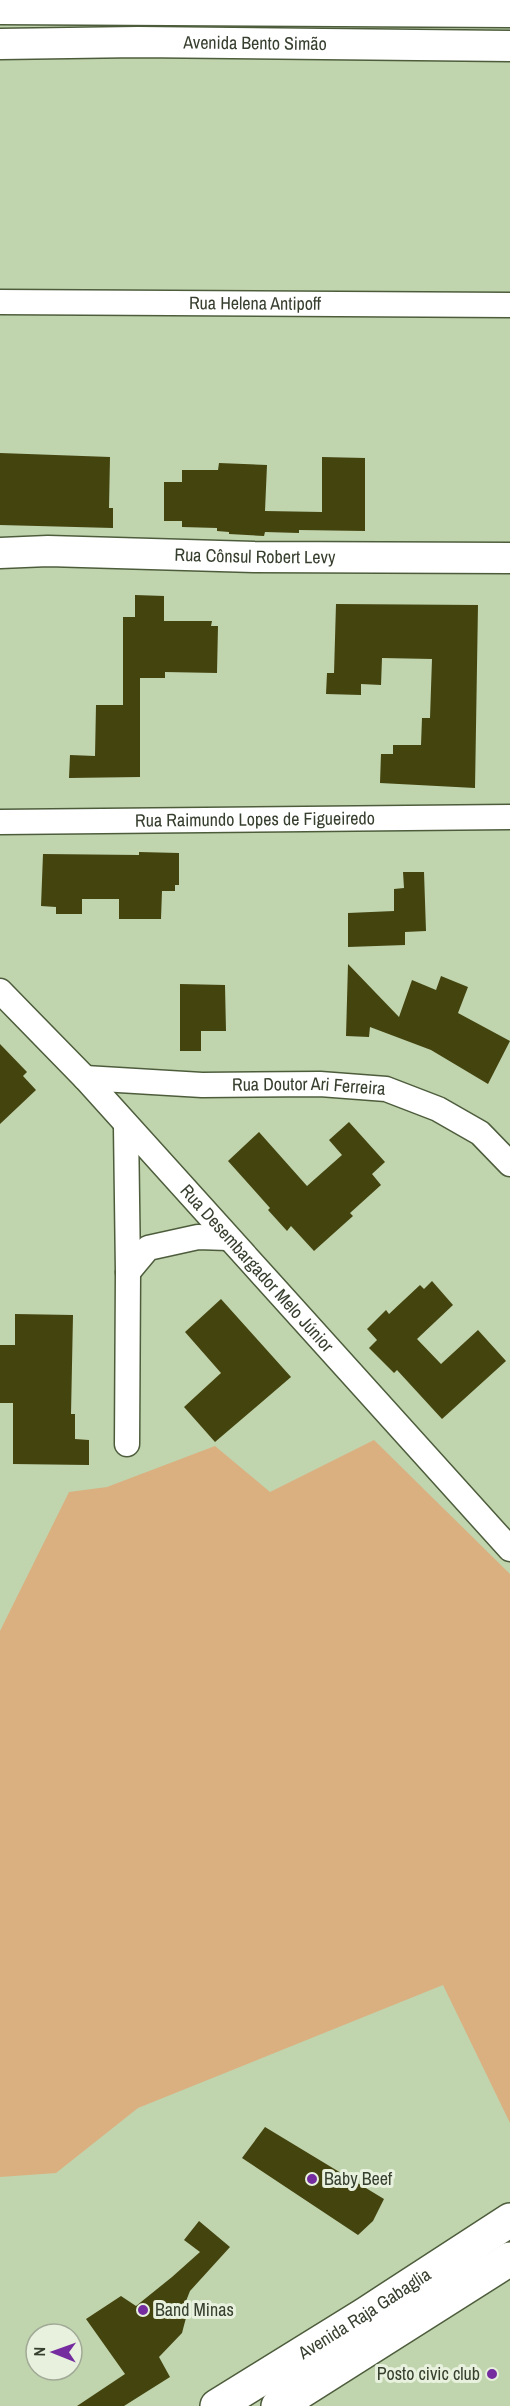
<svg xmlns="http://www.w3.org/2000/svg" width="510" height="2406" font-family="'Archivo Narrow',sans-serif">
<style>
.green{fill:#dab080}
.building{fill:#44440f}
.lines{fill:none;stroke-linecap:round;stroke-linejoin:round}
.minor-casing{stroke:#4d5d3c;stroke-width:27}
.tertiary-casing{stroke:#4d5d3c;stroke-width:33}
.secondary-casing{stroke:#4d5d3c;stroke-width:36}
.minor{stroke:#fff;stroke-width:24}
.tertiary{stroke:#fff;stroke-width:30}
.secondary{stroke:#fff;stroke-width:33}
.poi-dot{fill:#742c9f;stroke:#e7f1dd;stroke-width:2}
.labels{text-anchor:middle;stroke-width:6;stroke-linejoin:round;paint-order:stroke}
.street-label{font-size:18px;fill:#373f2f;stroke:#e7f1dd}
.poi-label{font-size:18px;fill:#373f2f;stroke:#e7f1dd;text-anchor:start}
</style>
<rect width="100%" height="100%" fill="#c0d4ae"/>
<path class="green" d="M374,1440L510,1574V2123L443,1985L138,2108L56,2173L0,2177V1631L69,1492L107,1487L215,1446L270,1492Z"/>
<path class="building" d="M0,453L110,457L109,508H113V528L0,525Z
M322,457L365,458V531L299,530V533L265,532L264,536L229,534V532L217,531V528L182,527V521H164V482H182V470H218L219,463L267,465L265,511L322,512Z
M135,595L164,596V621H212L211,626H218L217,673L165,672V678H140V777L69,778L70,755L95,756L96,705H123V617H135Z
M336,604L478,605L475,788L380,783L381,754H393V745H421L422,718H430L432,659L382,658L381,685L361,684V695L326,694L327,673H334Z
M139,852L179,853V885H175V891H162L161,919H119V899H82V914H56V907L41,906L43,854L139,855Z
M403,872H424L426,931L405,932V945L348,947V913L394,911V889L404,888Z
M348,964L399,1017L412,980L436,990L441,976L468,987L458,1013L510,1041L488,1084L431,1050L370,1027L369,1037L346,1036Z
M180,984L225,985L226,1031H201V1051H180Z
M0,1044L27,1072L23,1076L36,1090L0,1124Z
M349,1122L385,1162L372,1174L381,1185L350,1213L353,1216L314,1251L291,1226L287,1231L268,1210L270,1208L228,1161L259,1132L307,1186L342,1155L329,1140Z
M432,1281L453,1305L417,1339L441,1364L478,1330L506,1361L442,1419L397,1370L394,1373L369,1348L377,1340L367,1329L386,1310L389,1314L420,1285L424,1289Z
M221,1299L291,1377L215,1442L184,1407L221,1373L185,1332Z
M15,1314L73,1315L71,1414H75V1439L89,1440V1465L13,1464V1403H0V1345H15Z
M265,2127L384,2199L373,2221L358,2235L242,2158Z
M199,2221L230,2247L190,2291L184,2306L187,2314L182,2333L159,2357L170,2377L124,2406H77L125,2374L86,2319L121,2296L136,2306L172,2277L200,2252L184,2240Z"/>
<g class="lines">
<defs>
<g id="minor">
<path id="s1" d="M0,302L510,305"/>
<path id="s2" d="M0,822L510,817"/>
<path id="s3" d="M0,991L85,1078L510,1549"/>
<path id="s4" d="M85,1078L202,1085L320,1084L386,1089L438,1109L480,1133L510,1164"/>
<path d="M126,1126L128,1272L127,1444"/>
<path d="M128,1272L148,1248L198,1237L228,1238"/>
</g>
<g id="tertiary">
<path d="M0,9L510,12"/>
<path id="s5" d="M0,44L138,42L510,46"/>
<path id="s6" d="M0,553L48,551L254,557L510,558"/>
</g>
<g id="secondary">
<path id="s7" d="M217,2406L364,2315L510,2220"/>
<path d="M278,2406L510,2259"/>
</g>
</defs>
<use href="#minor" class="minor-casing"/>
<use href="#tertiary" class="tertiary-casing"/>
<use href="#secondary" class="secondary-casing"/>
<use href="#minor" class="minor"/>
<use href="#tertiary" class="tertiary"/>
<use href="#secondary" class="secondary"/>
</g>
<g class="poi-dot">
<circle cx="312" cy="2179" r="6"/>
<circle cx="143" cy="2310" r="6"/>
<circle cx="492" cy="2374" r="6"/>
</g>
<g class="labels">
<g class="street-label">
<text dy="6" stroke="none"><textPath href="#s5" startOffset="255">Avenida Bento Simão</textPath></text>
<text dy="6" stroke="none"><textPath href="#s1" startOffset="255">Rua Helena Antipoff</textPath></text>
<text dy="6" stroke="none"><textPath href="#s6" startOffset="255">Rua Cônsul Robert Levy</textPath></text>
<text dy="6" stroke="none"><textPath href="#s2" startOffset="255">Rua Raimundo Lopes de Figueiredo</textPath></text>
<text dy="6" stroke="none"><textPath href="#s4" startOffset="224">Rua Doutor Ari Ferreira</textPath></text>
<text dy="6" stroke="none"><textPath href="#s3" startOffset="378">Rua Desembargador Melo Júnior</textPath></text>
<text dy="6" stroke="none"><textPath href="#s7" startOffset="174">Avenida Raja Gabaglia</textPath></text>
</g>
<g class="poi-label">
<text x="324" y="2185">Baby Beef</text>
<text x="155" y="2316">Band Minas</text>
<text x="480" y="2380" text-anchor="end">Posto civic club</text>
</g>
</g>
<g transform="translate(54 2352) rotate(271)"><circle r="28" fill="#e7f1dd" stroke="#a1aa97" stroke-width="1.5"/>
<path d="M0-4.5L10 22L0 15L-10 22Z" fill="#742c9f"/>
<text y="-9" font-size="16" font-weight="bold" text-anchor="middle" fill="#373f2f">N</text>
</g>
</svg>
